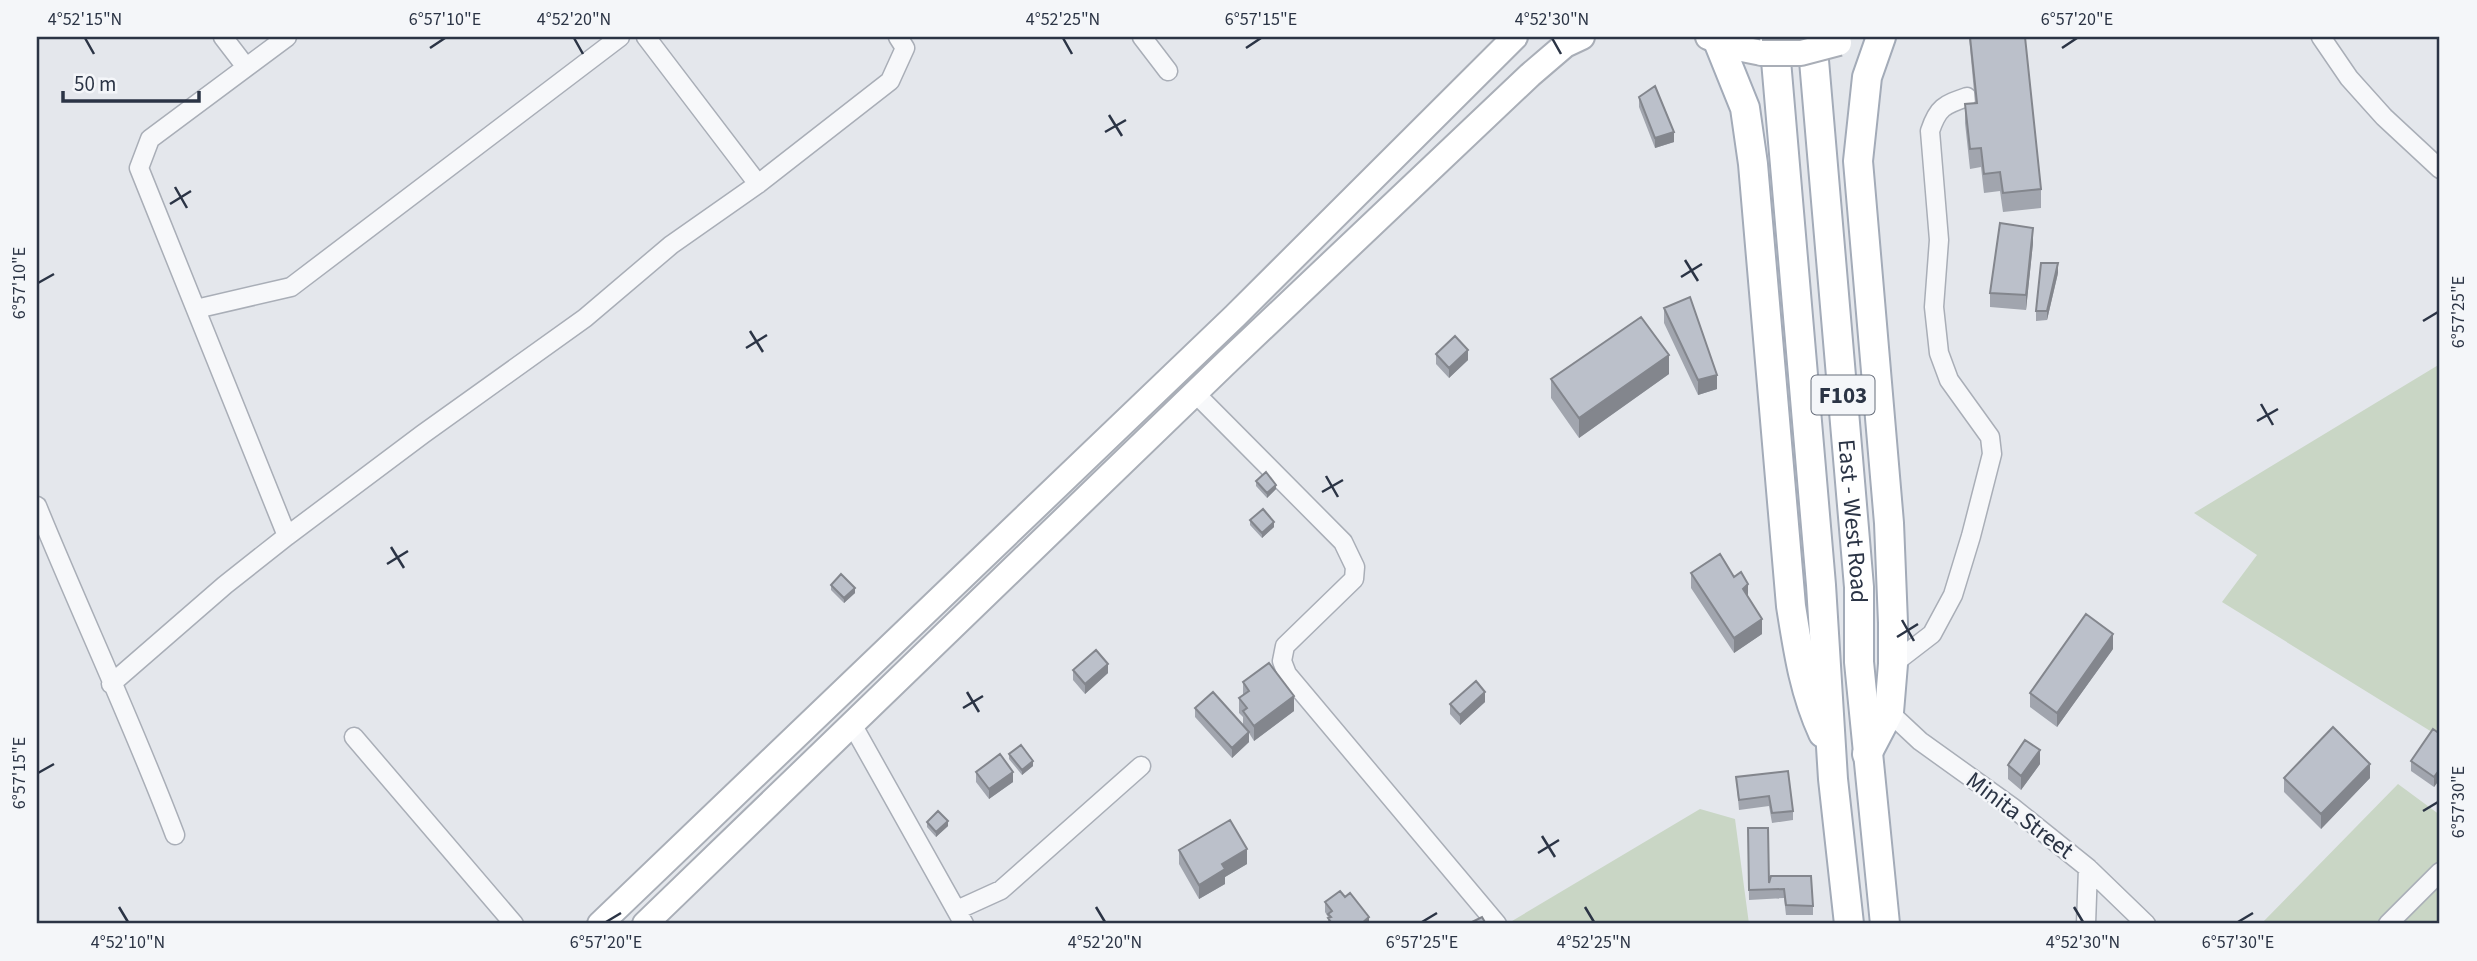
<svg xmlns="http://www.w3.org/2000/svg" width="2477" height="961" font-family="'Source Sans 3',sans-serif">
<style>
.green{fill:#c9d6c5}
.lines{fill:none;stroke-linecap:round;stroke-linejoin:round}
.minor-casing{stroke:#a9aeb7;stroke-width:21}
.secondary-casing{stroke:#a9aeb7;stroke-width:28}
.primary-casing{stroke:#a3abb8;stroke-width:32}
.minor{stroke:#f7f8fa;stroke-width:18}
.secondary{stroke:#fff;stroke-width:24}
.primary{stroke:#fff;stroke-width:28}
.secondary-bridge-casing{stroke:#a9aeb7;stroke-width:28;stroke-linecap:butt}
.secondary-bridge{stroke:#fff;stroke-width:24}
.wall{fill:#a1a5ae}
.shaded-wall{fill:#83868d}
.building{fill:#bbc0ca;stroke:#83868d;stroke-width:2}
.ticks{fill:none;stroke:#2b3445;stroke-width:2.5}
.labels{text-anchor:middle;stroke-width:5;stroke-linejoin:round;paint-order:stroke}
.shield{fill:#f4f6f9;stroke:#676e7b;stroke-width:2}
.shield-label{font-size:23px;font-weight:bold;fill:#2b3445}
.street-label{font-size:24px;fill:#2b3445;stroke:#f4f6f9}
.neatline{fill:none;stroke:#2b3445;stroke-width:2.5}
.ticks-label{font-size:18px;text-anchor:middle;fill:#2b3445}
</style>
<rect width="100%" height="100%" fill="#e4e7ec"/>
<path class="green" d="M2440,364V737L2222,602L2257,555L2194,513Z
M2398,784L2440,815V924H2261Z
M1700,809L1735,819L1749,924H1507Z"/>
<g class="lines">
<defs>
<path id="minor" d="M223,37L246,67
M646,37L758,184
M1142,37L1168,71
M2321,37L2349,78L2384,117L2440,169
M196,309L291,287L620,37
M1195,393L1343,542L1355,567L1354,579L1285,646L1282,661L1287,674L1497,924
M37,506C82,616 133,724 175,835
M287,536L139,168L150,139L287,37
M1893,664L1932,634L1953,595L1971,536L1992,454L1990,437L1949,380L1939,353L1934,307L1939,240L1930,131C1938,107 1944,105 1967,97
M111,684L225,585L287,536L423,434L585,318L671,245L758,184L890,81L905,48L898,37
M1889,712L1920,741L2012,807L2088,868L2146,924
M852,724L964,924
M354,737L514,924
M957,910L1001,890L1141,766
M2086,924L2088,868
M2388,924L2440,872"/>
<path id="secondary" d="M1708,37L1732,47L1762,53
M600,924L1235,316L1515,37
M645,924L1228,361L1530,75L1565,45L1582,37"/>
<g id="primary">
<path d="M1774,37L1821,585L1833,779L1849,924"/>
<path id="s1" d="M1812,37L1859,587V662L1885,924"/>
<path d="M1718,41L1745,108L1753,164L1791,606C1798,650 1804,692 1823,733"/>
<path d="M1867,754L1889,712L1893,664V623L1889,523L1858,161L1867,77L1881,37"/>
</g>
</defs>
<use href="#minor" class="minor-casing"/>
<use href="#secondary" class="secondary-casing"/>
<use href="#primary" class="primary-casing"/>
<use href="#minor" class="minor"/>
<use href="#secondary" class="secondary"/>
<use href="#primary" class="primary"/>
<defs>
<path id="secondary-bridge" d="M1762,53H1801L1839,43"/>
</defs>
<use href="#secondary-bridge" class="secondary-bridge-casing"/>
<use href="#secondary-bridge" class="secondary-bridge"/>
</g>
<path class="wall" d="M1969,37H2025L2041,189V208L2003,212L2000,191L1984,193L1981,167L1970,169L1965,123V104L1975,103Z
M1639,97L1674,142L1655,148L1639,107Z
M2033,243L2026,310L1990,307V293Z
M2058,273L2047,320L2036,321V311Z
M1664,308L1717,389L1698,395L1664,323Z
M1436,354L1468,360L1449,378L1436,364Z
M1669,374L1579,438L1551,398V379Z
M1256,481L1276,489L1267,498L1256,486Z
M1250,520L1274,527L1262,538L1250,525Z
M1691,573L1748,598L1762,634L1734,653L1691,588Z
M831,585L855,593L844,603L831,590Z
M2113,649L2057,727L2030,707V693Z
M1073,670L1108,673L1085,694L1073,680Z
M1243,682L1294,711L1254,741L1249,733V742L1232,758L1195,717V708L1243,726V717L1239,713V698L1243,695Z
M1485,702L1460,725L1450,714V704Z
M2440,734V779L2434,787L2411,771V761Z
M1009,754L1033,766L1022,775L1009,759Z
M2040,764L2021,790L2008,779V765Z
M976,772L1013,782L989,799L976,782Z
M1736,777L1793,811V820L1772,823L1769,806L1739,810Z
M2284,778H2370L2321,829L2284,792Z
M927,822L948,826L936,837L927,827Z
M1748,828L1769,883L1771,876L1813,906V915H1786L1784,898L1749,900Z
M1179,850L1247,864L1225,877V884L1199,899L1179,864Z
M1325,902L1369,924H1328V917L1325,912Z"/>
<path class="shaded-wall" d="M1674,132V142L1655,148V138Z
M2033,228V243L2026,310V295Z
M2058,263V273L2047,320V311Z
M1468,350V360L1449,378V368Z
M1669,355V374L1579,438V418Z
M1717,375V389L1698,395V380Z
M1276,485V489L1267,498V493Z
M1274,522V527L1262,538V533Z
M1748,584V598L1743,589Z
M855,588V593L844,603V598Z
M1762,619V634L1734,653V638Z
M2113,634V649L2057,727V713Z
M1108,664V673L1085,694V684Z
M1485,692V702L1460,725V715Z
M1294,696V711L1254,741V726Z
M1249,732V742L1232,758V748Z
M2040,750V764L2021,790V776Z
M1033,761V766L1022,775V770Z
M2370,764V778L2321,829V814Z
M2440,769V779L2434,787V777Z
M1013,772V782L989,799V789Z
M948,821V826L936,837V832Z
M1247,849V864L1225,877V884L1199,899V885L1222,864Z
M1369,917V924H1361Z"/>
<path class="building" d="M1970,37H2025L2041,189L2003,193L2000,172L1984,174L1981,148L1970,149L1965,104L1977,103Z
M1655,86L1674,132L1655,138L1639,97Z
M2000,223L2033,228L2026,295L1990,293Z
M2041,263H2058L2047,311H2036Z
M1690,297L1717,375L1698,380L1664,308Z
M1641,317L1669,355L1579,418L1551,379Z
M1455,336L1468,350L1449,368L1436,354Z
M1266,472L1276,485L1267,493L1256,481Z
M1263,509L1274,522L1262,533L1250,520Z
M1720,554L1734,577L1741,572L1748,584L1743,589L1762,619L1734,638L1691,573Z
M841,574L855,588L844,598L831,585Z
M2086,614L2113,634L2057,713L2030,693Z
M1096,650L1108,664L1085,684L1073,670Z
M1269,663L1294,696L1254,726L1243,711L1247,708L1239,698L1249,691L1243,682Z
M1476,681L1485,692L1460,715L1450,704Z
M1213,692L1249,732L1232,748L1195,708Z
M2333,727L2370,764L2321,814L2284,778Z
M2433,729L2440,734V769L2434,777L2411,761Z
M2025,740L2040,750L2021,776L2008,765Z
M1021,745L1033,761L1022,770L1009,754Z
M1000,754L1013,772L989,789L976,772Z
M1788,771L1793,811L1772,813L1769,796L1739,800L1736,777Z
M938,811L948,821L936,832L927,822Z
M1230,820L1247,849L1222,864L1225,869L1199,885L1179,850Z
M1748,828H1768L1769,883L1771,876H1811L1813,906L1786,905L1784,889L1749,890Z
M1340,891L1345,897L1350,893L1369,917L1361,924H1330L1331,922L1328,918L1331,917L1328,914L1332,911L1325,902Z
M1482,917L1486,924H1468Z"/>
<path class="ticks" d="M85,38L94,54M574,38L583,54M1063,38L1072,54M1552,38L1561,54M430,48L445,38M1246,48L1261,38M2062,48L2077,38M1109,115L1122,136M1105,132L1126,120M175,187L187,208M170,204L191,191M1685,260L1698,281M1681,277L1702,264M38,283L54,274M2423,321L2438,312M750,331L763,352M746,348L767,335M2261,404L2273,425M2257,421L2278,409M1326,476L1338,497M1322,492L1343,480M391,547L404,568M387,564L408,551M1902,620L1914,641M1897,637L1918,624M967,692L979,712M963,708L983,696M38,773L54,764M2423,811L2438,802M1542,836L1555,857M1538,853L1559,840M119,907L128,922M1096,907L1105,922M1585,907L1594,922M2074,907L2083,922M606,922L621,913M1422,922L1437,913M2238,922L2253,913"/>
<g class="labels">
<rect class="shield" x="1811.5" y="375.5" width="63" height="39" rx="5"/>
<g class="shield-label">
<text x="1843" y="403">F103</text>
</g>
<g class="street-label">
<text dy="8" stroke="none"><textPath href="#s1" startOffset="486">East - West Road</textPath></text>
<text transform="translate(2020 815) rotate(37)" y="8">Minita Street</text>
</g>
</g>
<rect width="2477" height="961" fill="none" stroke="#f4f6f9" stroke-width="77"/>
<path d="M63 91v10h136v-10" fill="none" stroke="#2b3445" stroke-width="3.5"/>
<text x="74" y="91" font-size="21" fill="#2b3445" stroke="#f4f6f9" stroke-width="5" paint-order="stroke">50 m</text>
<rect x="38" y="38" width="2400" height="884" class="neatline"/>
<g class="ticks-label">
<text x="85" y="25">4°52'15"N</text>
<text x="445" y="25">6°57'10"E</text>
<text x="574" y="25">4°52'20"N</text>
<text x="1063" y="25">4°52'25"N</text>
<text x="1261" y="25">6°57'15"E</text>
<text x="1552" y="25">4°52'30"N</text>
<text x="2077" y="25">6°57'20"E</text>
<text transform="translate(19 283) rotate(-90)" y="6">6°57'10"E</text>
<text transform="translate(2458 312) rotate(-90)" y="6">6°57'25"E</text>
<text transform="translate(19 773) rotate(-90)" y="6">6°57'15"E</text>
<text transform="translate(2458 802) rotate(-90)" y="6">6°57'30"E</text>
<text x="128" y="948">4°52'10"N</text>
<text x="606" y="948">6°57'20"E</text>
<text x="1105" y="948">4°52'20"N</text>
<text x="1422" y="948">6°57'25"E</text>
<text x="1594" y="948">4°52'25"N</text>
<text x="2083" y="948">4°52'30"N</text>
<text x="2238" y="948">6°57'30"E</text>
</g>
</svg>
